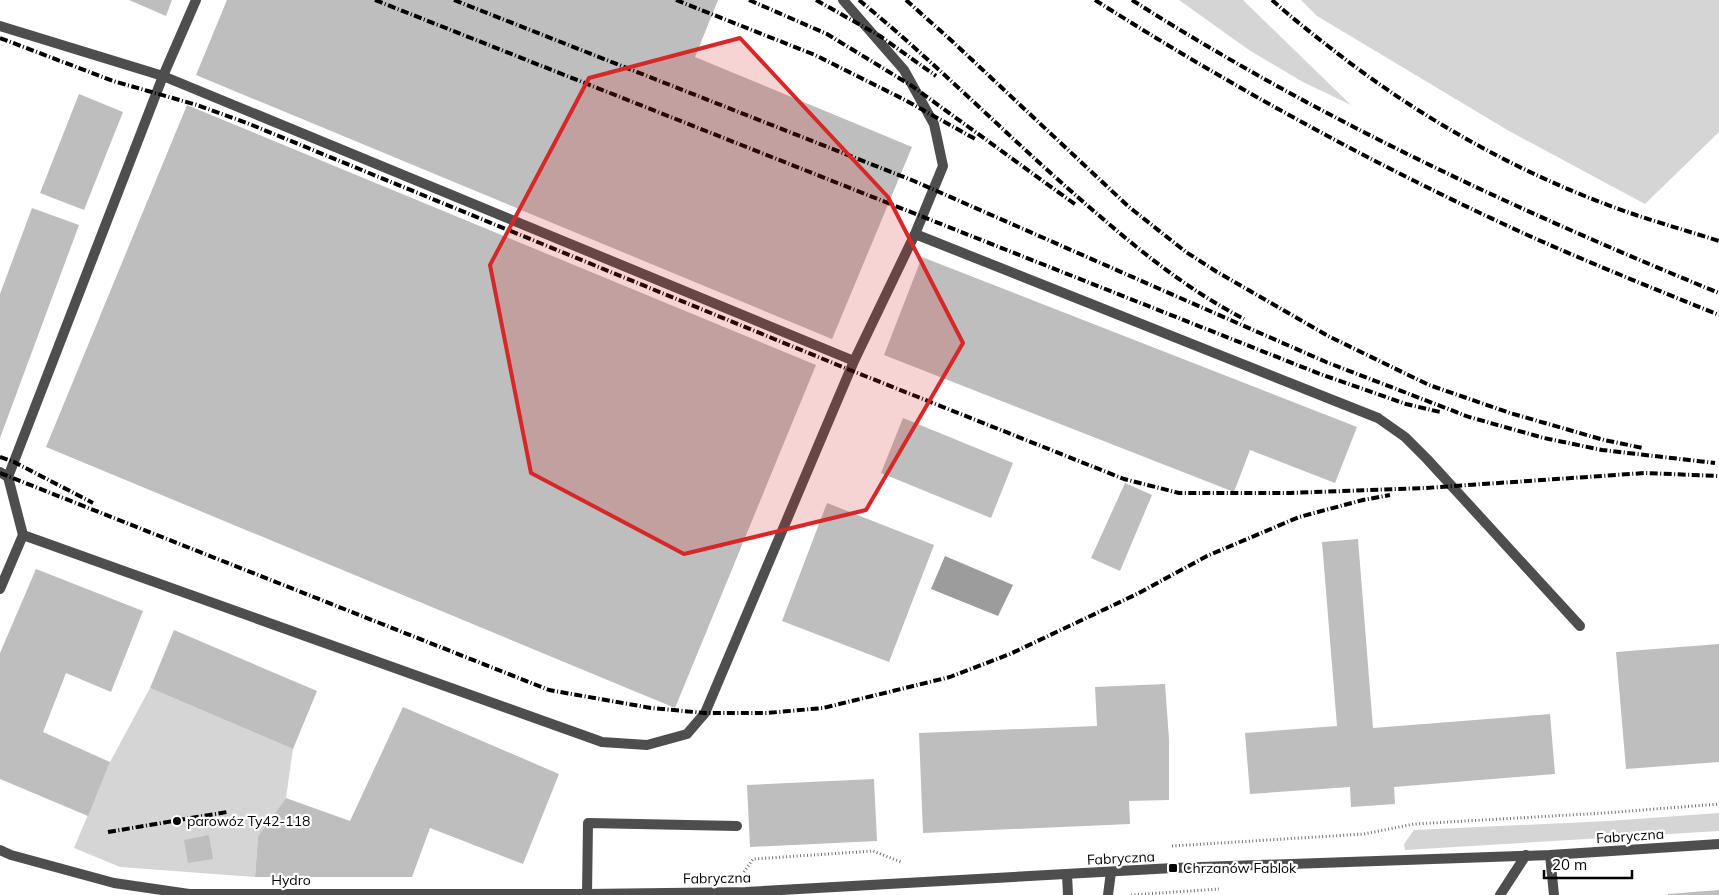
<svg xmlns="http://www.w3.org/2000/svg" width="1719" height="895" font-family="Mulish,sans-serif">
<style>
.green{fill:#d5d5d5}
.water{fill:#9c9c9c}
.building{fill:#bebebe}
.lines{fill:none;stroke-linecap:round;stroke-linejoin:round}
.path{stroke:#707070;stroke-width:3;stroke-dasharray:1 2.5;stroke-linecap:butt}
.lane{stroke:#4e4e4e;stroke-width:10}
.street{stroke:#4e4e4e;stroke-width:10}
.rail{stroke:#000;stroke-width:4;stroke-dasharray:8 2.5 1 2.5;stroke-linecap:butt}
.marked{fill:#d62828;fill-opacity:0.2;stroke:#d62828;stroke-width:4;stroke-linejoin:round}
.poi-dot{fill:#000;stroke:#fff;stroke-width:2}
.labels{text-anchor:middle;stroke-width:4.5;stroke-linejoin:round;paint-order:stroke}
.poi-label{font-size:14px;fill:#000;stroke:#fff;text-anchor:start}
.street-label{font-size:14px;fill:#000;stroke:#fff}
</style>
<rect width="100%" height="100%" fill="#fff"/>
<path class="green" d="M1179,0H1243L1351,105L1303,82L1249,50Z
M1301,0H1719V132L1645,204L1509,131L1317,16Z
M150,688L293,749L286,798L258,836L255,877L120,867L74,848L110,762Z
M1719,813V831L1405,850L1404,844L1414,830L1608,821Z"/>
<path class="water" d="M945,556L1013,585L998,616L931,589Z"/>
<path class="building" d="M129,0H172L166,16Z
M227,0H718L695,57L912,147L832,339L196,75Z
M79,94L123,112L84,210L40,193Z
M187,105L816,365L675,708L46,447Z
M32,208L79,225L0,438V294Z
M922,257L1357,427L1335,483L1250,450L1234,492L884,355Z
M903,418L1013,463L991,518L881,473Z
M1125,483L1152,495L1120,571L1091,558Z
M827,503L934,545L889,662L782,621Z
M1358,539L1373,728L1550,714L1555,774L1394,787L1395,804L1351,807L1350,787L1250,794L1245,733L1337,726L1322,542Z
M36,569L143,611L111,692L66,673L43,732L110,762L88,816L0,779V653Z
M174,630L317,691L293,749L150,688Z
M1719,644V762L1626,769L1616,652Z
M1165,684L1169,739V800L1129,801L1130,824L923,833L919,733L1097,726L1095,687Z
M403,707L559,774L523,864L430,828L412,877H255L258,836L286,798L350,821Z
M874,779L877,841L750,847L747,785Z
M209,835L213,859L188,863L184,840Z
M1719,890V895H1668V894Z"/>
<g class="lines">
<path class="path" d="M1172,846L1364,834L1414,824L1604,813L1719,804
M744,872L753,859L873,851L901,862
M1131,895L1219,889"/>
<path class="lane" d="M0,26L163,76L854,361
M915,234L1378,418L1405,437L1427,459L1580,626
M0,472L8,477L23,535L0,589
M8,477L163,76L196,0
M23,535L602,742L647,745L687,734L705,713L854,361L915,234L943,166L934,124L904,70L843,0
M584,895L587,894L588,823L737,826
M1108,895L1111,872
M1500,895L1526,855"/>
<path class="street" d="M0,850L11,855L114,883L189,894H587L746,892L1173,868L1550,855L1719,844
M1550,855L1554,895
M1067,874L1068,895"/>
<path class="rail" d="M375,0L1320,374L1406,404L1440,412
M454,0L914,181L1326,362L1469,417L1544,438L1602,450L1715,463
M676,0L815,55L905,100L977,140
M749,0L827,34L912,86L1076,205
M816,0L880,36L936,76
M859,0C943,69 1019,148 1102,218C1146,256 1192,292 1244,319
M906,0L953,42L1129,207L1186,252L1217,272L1330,337L1429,385L1510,413L1604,440L1643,448
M1095,0C1235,89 1382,169 1534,238C1595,265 1657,290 1719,315
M1132,0C1317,118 1516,210 1719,293
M1272,0C1293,19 1315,36 1337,53C1426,122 1529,179 1636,215C1663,224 1691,232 1719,241
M0,38L113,81L197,105L247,123L850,370L1124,479L1179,493H1290L1425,488L1645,473L1719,476
M0,457L14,462L93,503
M0,473L549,690L651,708L705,713H767L823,708L950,677L1010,654L1137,594L1207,556L1299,517L1363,500L1390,495
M108,832L227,812"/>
</g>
<path class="marked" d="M740,38L888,197L963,343L866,510L684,554L531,473L490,265L589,78Z"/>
<g class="poi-dot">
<circle cx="177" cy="821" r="5"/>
<rect x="1168" y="863" width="10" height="10" rx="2.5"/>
</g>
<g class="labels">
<g class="poi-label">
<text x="187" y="826">parowóz Ty42-118</text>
<text x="1183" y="873">Chrzanów Fablok</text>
</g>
<g class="street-label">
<text transform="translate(1630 836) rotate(-4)" y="5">Fabryczna</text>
<text transform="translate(1121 858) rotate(-3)" y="5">Fabryczna</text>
<text transform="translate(717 878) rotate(-1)" y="5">Fabryczna</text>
<text x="291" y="885">Hydro</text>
</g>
</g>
<path d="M1544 870v8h88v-8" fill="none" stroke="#000000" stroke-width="2.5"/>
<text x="1552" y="870" font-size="15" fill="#000000" stroke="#ffffff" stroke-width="4" paint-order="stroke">20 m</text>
</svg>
